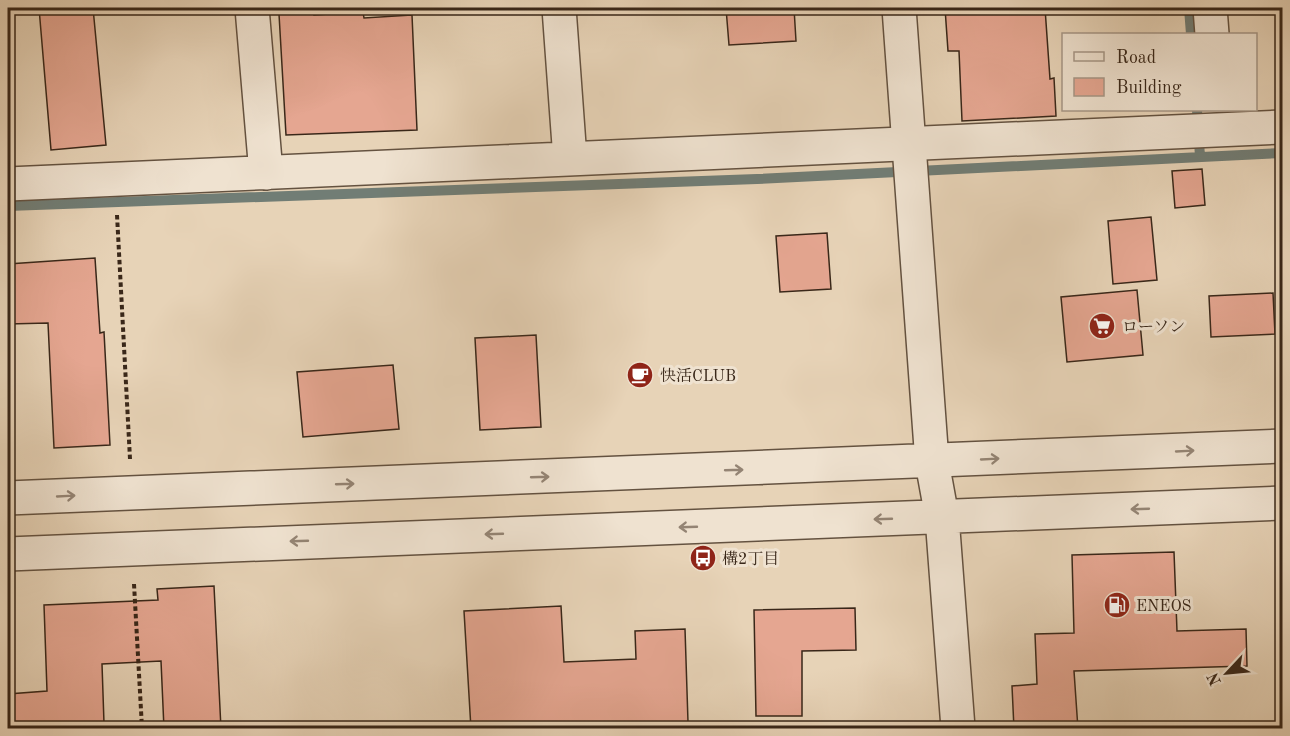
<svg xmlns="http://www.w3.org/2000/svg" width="1290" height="736" font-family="'Old Standard TT','Noto Serif JP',serif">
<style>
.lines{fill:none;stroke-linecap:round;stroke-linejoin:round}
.stream{stroke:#717d75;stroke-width:10}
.building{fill:#e5a691;stroke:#392719;stroke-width:1.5}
.minor-casing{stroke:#645240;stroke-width:36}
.tertiary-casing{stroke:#645240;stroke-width:36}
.path{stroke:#392719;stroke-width:4;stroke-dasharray:4.5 3;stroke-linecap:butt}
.minor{stroke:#efe2d0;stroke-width:33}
.tertiary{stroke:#efe2d0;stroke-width:33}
.oneway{stroke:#948474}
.labels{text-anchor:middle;stroke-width:6;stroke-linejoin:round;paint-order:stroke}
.poi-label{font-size:16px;fill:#392719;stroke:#efe2d0;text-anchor:start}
</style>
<rect width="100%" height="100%" fill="#e7d3b7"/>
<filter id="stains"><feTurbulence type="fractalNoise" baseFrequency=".00333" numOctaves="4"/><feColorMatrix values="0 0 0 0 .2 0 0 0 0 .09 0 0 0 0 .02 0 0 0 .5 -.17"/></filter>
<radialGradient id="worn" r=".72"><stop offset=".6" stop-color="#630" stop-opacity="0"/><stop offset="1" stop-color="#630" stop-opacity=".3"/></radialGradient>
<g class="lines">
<path class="stream" d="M1189,8L1191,34
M1197,110L1200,157
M8,206L757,179L1282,153"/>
</g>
<path class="building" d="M39,8H93L106,145L51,150Z
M726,8H794L796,41L729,45Z
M945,8H1045L1050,79L1054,78L1056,116L962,121L959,51H948Z
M314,12V15L363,12L364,18L412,15L417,130L286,135L279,14Z
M1202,169L1205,205L1175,208L1172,171Z
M1151,217L1157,280L1113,284L1108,221Z
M827,233L831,289L780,292L776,236Z
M95,258L100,333L104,332L110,445L54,448L48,323L8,324V264Z
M1137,290L1143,355L1067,362L1061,297Z
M1273,293L1275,334L1211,337L1209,296Z
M536,335L541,427L480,430L475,338Z
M393,365L399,429L303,437L297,372Z
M1174,552L1177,631L1246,629L1247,666L1074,671L1078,729H1014L1012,686L1037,684L1035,634L1074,633L1072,555Z
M214,586L221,729H164L161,661L102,664L104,723L8,727V694L47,691L44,605L158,600L157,589Z
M561,606L564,662L636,659L635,631L685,629L688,722L568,725V729H471L464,611Z
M855,608L856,650L802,651V716H756L754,610Z"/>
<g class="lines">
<defs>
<path id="minor" d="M252,8L266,173
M559,8L570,159
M1210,8L1212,34
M8,184L1282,127"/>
<path id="tertiary" d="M899,8L932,462L942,517L958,728
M8,498L1282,446
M8,554L1282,503"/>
</defs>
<use href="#minor" class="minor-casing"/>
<use href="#tertiary" class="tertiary-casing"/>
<path class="path" d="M117,215L130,459
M134,584L142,728"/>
<use href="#minor" class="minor"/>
<use href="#tertiary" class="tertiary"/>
</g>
<defs><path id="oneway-shaft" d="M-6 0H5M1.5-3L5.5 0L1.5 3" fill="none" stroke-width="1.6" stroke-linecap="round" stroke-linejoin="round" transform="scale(1.5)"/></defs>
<g class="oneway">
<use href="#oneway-shaft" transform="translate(1185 451) rotate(-3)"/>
<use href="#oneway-shaft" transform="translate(990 459) rotate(-3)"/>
<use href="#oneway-shaft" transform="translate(734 470) rotate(-2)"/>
<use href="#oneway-shaft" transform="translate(540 477) rotate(-2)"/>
<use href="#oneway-shaft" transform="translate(345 484) rotate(-2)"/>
<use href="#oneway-shaft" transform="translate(66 496) rotate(-3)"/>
<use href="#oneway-shaft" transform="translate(1140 509) rotate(178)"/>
<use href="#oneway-shaft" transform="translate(883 519) rotate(178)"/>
<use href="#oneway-shaft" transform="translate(688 527) rotate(178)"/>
<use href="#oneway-shaft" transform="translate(494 534) rotate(178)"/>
<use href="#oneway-shaft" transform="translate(299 541) rotate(178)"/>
</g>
<defs>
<symbol id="supermarket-disc" viewBox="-11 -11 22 22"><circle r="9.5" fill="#8f2418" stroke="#efe2d0"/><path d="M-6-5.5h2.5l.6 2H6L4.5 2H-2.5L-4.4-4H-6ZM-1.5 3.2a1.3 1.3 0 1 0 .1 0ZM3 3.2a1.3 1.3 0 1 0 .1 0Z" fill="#fff"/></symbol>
<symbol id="cafe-disc" viewBox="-11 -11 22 22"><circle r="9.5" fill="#8f2418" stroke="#efe2d0"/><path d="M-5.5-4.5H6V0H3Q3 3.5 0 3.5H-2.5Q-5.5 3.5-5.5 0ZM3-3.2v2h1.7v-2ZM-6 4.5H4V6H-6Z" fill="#fff"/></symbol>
<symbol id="bus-disc" viewBox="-11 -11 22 22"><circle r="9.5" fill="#8f2418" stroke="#efe2d0"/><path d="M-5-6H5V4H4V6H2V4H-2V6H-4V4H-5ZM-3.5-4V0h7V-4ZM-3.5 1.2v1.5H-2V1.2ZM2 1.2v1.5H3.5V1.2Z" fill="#fff"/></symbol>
<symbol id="fuel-disc" viewBox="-11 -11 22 22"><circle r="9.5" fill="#8f2418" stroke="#efe2d0"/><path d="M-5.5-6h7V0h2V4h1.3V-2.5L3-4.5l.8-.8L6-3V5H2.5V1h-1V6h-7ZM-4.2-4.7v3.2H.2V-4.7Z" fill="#fff"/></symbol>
</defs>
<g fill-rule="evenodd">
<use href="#supermarket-disc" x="1087" y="311" width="30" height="30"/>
<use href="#cafe-disc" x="625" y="360" width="30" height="30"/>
<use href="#bus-disc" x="688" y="543" width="30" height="30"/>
<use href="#fuel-disc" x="1102" y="590" width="30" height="30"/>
</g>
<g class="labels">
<g class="poi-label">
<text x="1122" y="332">ローソン</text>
<text x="660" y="381">快活CLUB</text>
<text x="722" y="564">構2丁目</text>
<text x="1136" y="611">ENEOS</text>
</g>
</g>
<rect width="1290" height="736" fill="none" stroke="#e7d3b7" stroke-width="30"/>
<rect x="9" y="9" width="1272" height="718" fill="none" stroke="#392719" stroke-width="3"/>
<rect x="15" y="15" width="1260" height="706" fill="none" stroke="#392719" stroke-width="1.5"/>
<rect x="1062" y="33" width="195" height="78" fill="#efe2d0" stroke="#a69787" stroke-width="1.5"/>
<rect x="1074" y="52" width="30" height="9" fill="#efe2d0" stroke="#a69787" stroke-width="1.5"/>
<text x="1116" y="63" font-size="18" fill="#392719">Road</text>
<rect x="1074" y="78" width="30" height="18" fill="#e5a691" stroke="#a69787" stroke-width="1.5"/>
<text x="1116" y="93" font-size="18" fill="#392719">Building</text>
<g transform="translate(1227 673) rotate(244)" stroke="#efe2d0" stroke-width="4.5" paint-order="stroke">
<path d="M0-4.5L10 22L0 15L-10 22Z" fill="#392719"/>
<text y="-9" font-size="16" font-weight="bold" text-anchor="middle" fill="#392719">N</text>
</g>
<rect width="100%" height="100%" filter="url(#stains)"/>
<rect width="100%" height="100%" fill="url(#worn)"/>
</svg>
